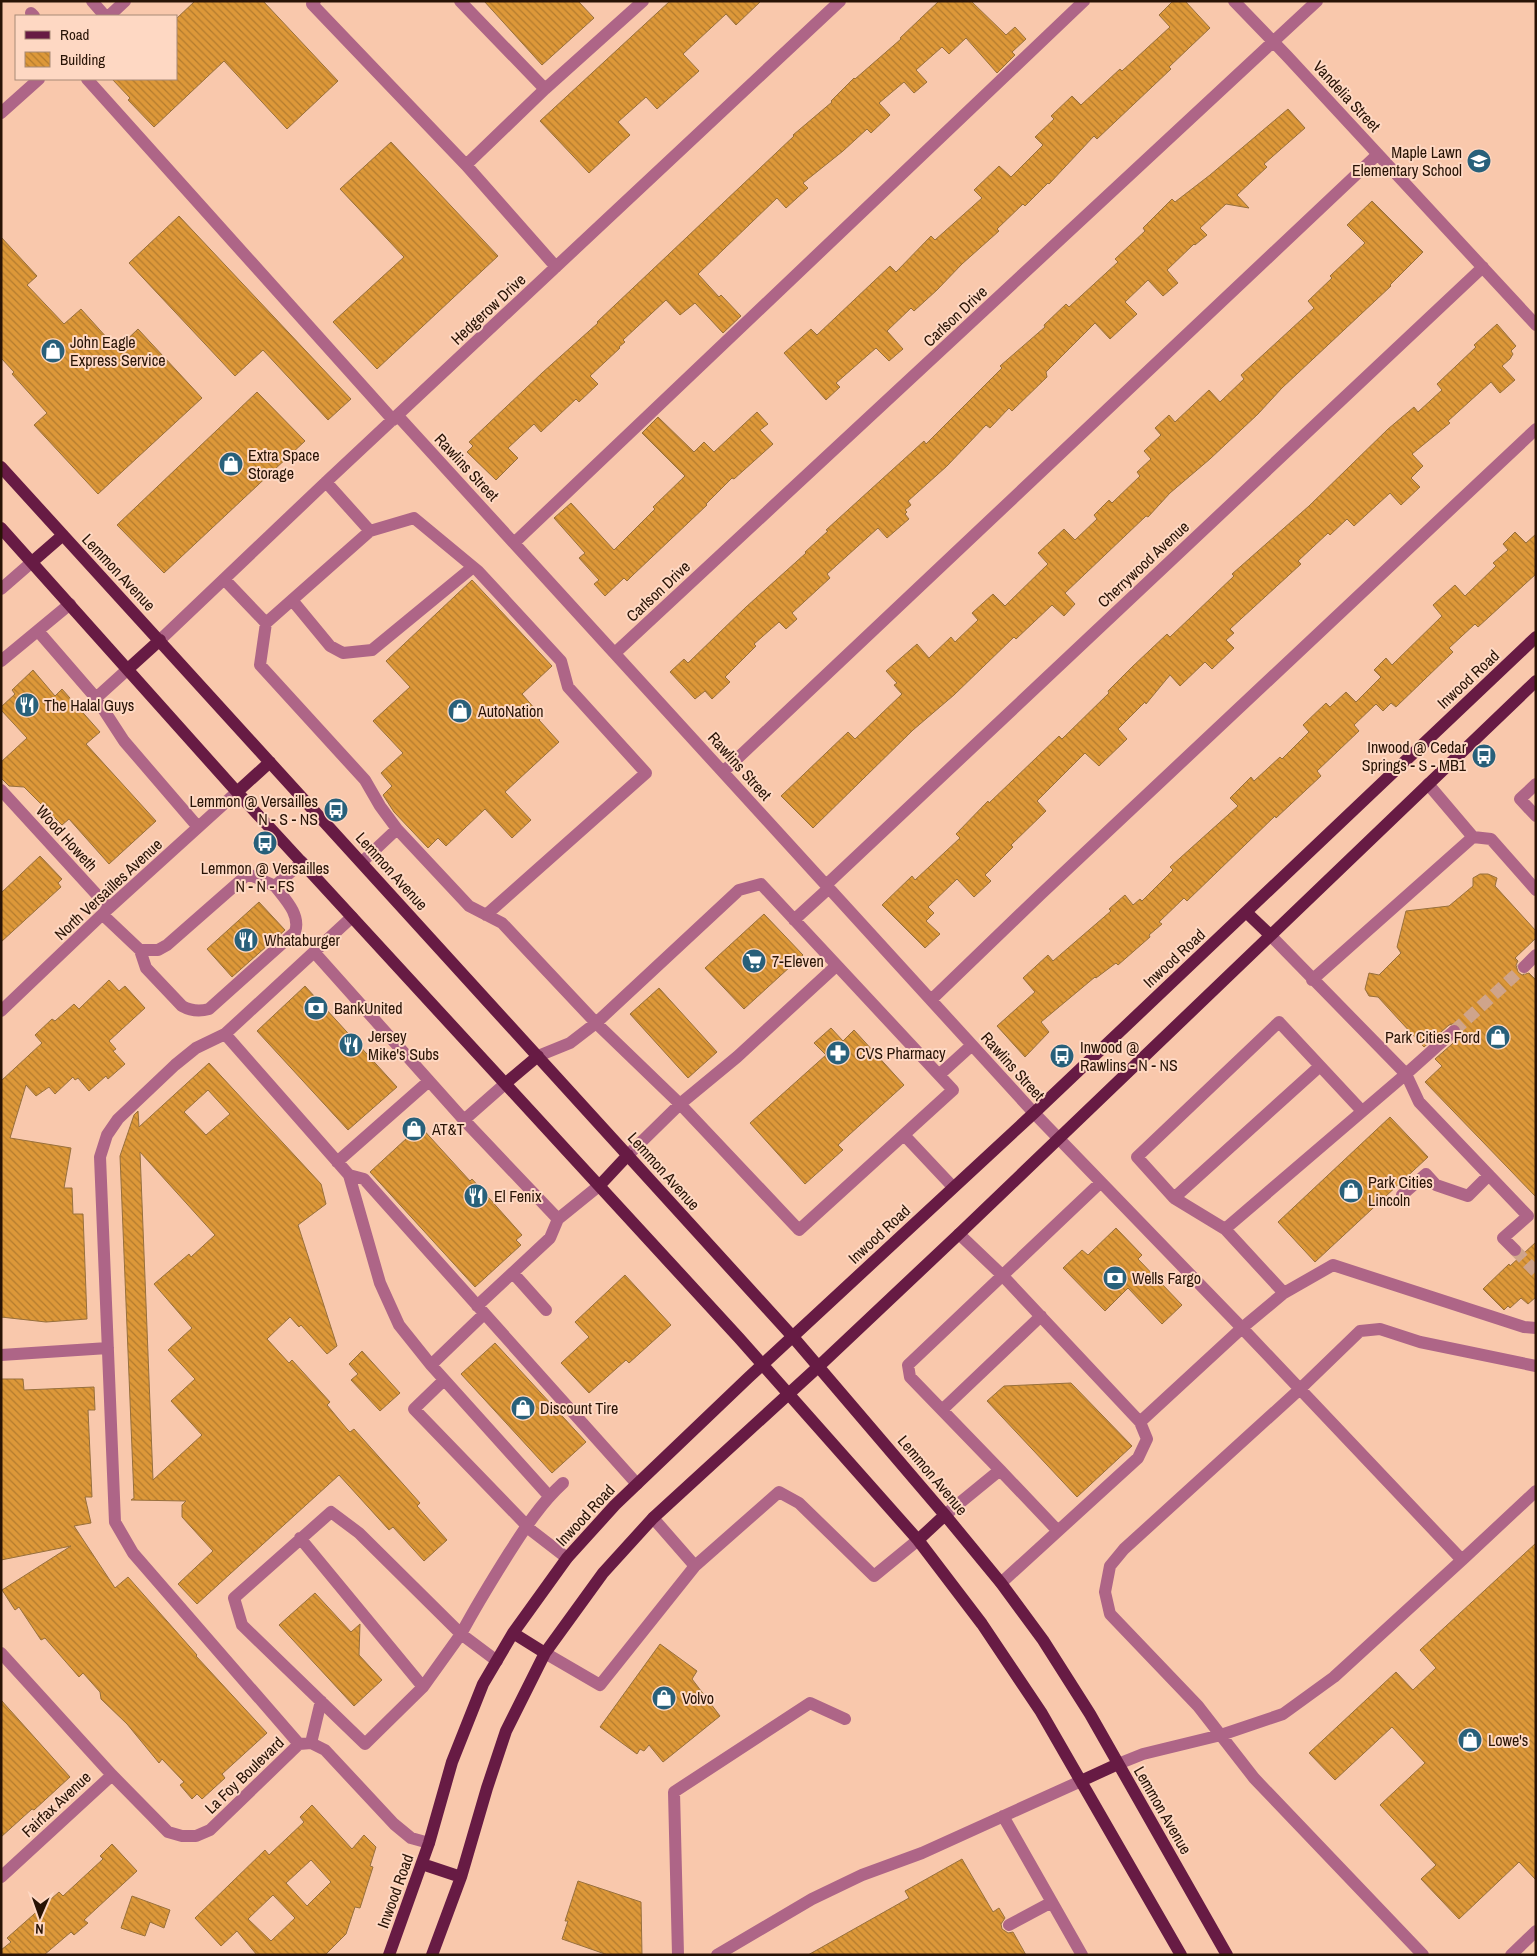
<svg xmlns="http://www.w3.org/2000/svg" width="1537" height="1956" font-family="'Archivo Narrow',sans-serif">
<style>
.building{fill:url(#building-back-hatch);stroke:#98703c;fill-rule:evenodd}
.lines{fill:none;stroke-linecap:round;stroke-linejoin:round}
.minor-tunnel{stroke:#cfa48b;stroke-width:12;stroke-dasharray:12 6;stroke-linecap:butt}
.minor{stroke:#ae6587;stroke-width:12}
.major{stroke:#671b44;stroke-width:12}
.labels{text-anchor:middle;stroke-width:4;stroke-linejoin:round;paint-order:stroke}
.street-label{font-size:16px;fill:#281305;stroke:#fed8c3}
.poi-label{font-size:16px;fill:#281305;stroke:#fed8c3;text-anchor:start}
</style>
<defs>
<pattern id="building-back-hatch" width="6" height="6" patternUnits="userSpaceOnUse" patternTransform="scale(1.25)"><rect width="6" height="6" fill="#dd9839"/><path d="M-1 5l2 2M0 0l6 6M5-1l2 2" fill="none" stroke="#b37b2e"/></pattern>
</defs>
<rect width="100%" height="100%" fill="#f9c8ac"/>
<path class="building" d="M195,1H263L338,81L287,129L224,61L154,127L128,100L130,98L112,79H176V19Z
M484,1H578L594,18L542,65Z
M670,1H761L736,25L726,14L683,54L699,71L657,109L646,97L618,122L630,135L589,173L540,121Z
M939,1H971L1006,35L1015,27L1026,39L1012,52L1015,55L997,73L966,38L949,54L942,47L916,70L927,82L914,93L904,82L879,103L890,115L871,133L867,129L843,151L803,183L808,188L786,208L777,198L698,274L719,297L721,295L741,316L723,333L695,303L680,315L666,300L623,340L625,342L619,347L620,348L590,376L598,384L579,402L576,399L541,432L534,424L508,448L518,458L496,480L467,452L473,446L469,442L542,373L598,323L597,322L794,136L793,135L832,102L831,101L854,78L855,79L901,39L900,38Z
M1173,1H1185L1210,28L1169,67L1171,69L1097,139L1094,136L1049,184L1048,183L1025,206L1023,204L997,229L999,231L962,264L937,290L914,311L911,308L887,331L903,349L889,361L876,348L836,383L840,387L826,400L784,353L811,329L817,335L890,266L896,272L931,236L935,240L982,198L974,190L999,166L1011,177L1043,145L1035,137L1054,119L1051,116L1072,96L1081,105L1120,69L1122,71L1170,27L1159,15Z
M1288,109L1305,128L1264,164L1267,167L1237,195L1249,208L1226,204L1200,228L1207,235L1195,245L1194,244L1167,270L1178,283L1163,296L1148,280L1125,302L1137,314L1110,339L1095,323L1046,372L1047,377L1012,411L1009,408L990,428L986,425L947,466L908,501L911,505L905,510L907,512L905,514L909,519L887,538L878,528L827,574L830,578L792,613L797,619L786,629L779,622L754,644L756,646L725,677L730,682L712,699L705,691L695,699L670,672L684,659L688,663L746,607L806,553L805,552L828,531L826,530L924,441L926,444L1002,368L1000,366L1045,327L1044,325L1066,304L1069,307L1118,262L1115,259L1145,231L1143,228L1172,199L1175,202L1210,175Z
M391,142L498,256L377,369L333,322L404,257L340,189Z
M1372,201L1423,252L1390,285L1391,286L1282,388L1258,414L1210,459L1170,493L1148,517L1146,516L1065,593L1075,604L1064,616L1052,605L1016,639L1014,637L954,695L913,730L813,828L781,796L848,732L855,739L902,694L894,685L897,683L886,671L917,644L929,658L951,637L955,642L978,620L972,613L993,594L1005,606L1048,564L1038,553L1064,529L1075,540L1097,519L1094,515L1109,500L1112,503L1140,476L1137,472L1151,459L1144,451L1161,435L1155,428L1169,415L1175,422L1209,390L1220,402L1244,379L1241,375L1314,308L1308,301L1332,278L1330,276L1365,243L1347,225Z
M179,216L351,399L328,420L263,350L235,376L129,263Z
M1,237L37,276L27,285L64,324L81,309L117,349L138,329L202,398L98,494L34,425L47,413L12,374L14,372L1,358Z
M1497,324L1516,346L1511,351L1513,354L1510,359L1502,366L1515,380L1500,393L1491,382L1448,421L1450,423L1412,454L1423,466L1411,478L1420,487L1401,505L1390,493L1354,526L1347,519L1330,535L1328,533L1298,561L1301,564L1230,629L1234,633L1226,640L1234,648L1212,669L1205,662L1180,686L1170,675L1146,704L1145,702L1118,729L1127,739L1099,766L1085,753L1037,801L1046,811L1011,845L1013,847L985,875L991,881L974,897L957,879L928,907L934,913L926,921L940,934L925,948L882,905L912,876L915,880L960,838L956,834L988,801L989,803L1059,736L1062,739L1109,693L1108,691L1132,667L1167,634L1170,637L1234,576L1232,574L1309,506L1388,429L1414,407L1418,412L1442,390L1437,384L1476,347L1474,345Z
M257,392L305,441L164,573L117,525Z
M757,412L768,424L760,430L773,444L734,479L732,478L706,504L707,505L633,575L627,581L624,578L605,596L594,584L599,580L579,558L585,553L554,518L571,503L614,550L655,509L653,507L685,476L642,433L658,417L694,452L704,442L714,452Z
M1515,532L1526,543L1536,534V574L1478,627L1475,624L1449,648L1453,652L1396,707L1391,703L1383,711L1376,704L1354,725L1359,731L1317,771L1321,776L1276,818L1275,816L1187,901L1184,898L1159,922L1162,924L1149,935L1150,937L1118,965L1116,963L1096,978L1095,977L1041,1022L1049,1032L1025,1057L997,1026L1035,992L1023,978L1048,955L1053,961L1111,911L1109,909L1125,895L1133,905L1140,899L1142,901L1173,870L1170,867L1238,806L1230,798L1251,777L1254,781L1280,757L1282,759L1309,732L1303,725L1326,703L1330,707L1346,692L1356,702L1381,677L1374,670L1386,658L1392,665L1442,616L1433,605L1455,585L1465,596L1496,566L1493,563L1508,550L1503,544Z
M472,580L552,666L522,694L542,717L539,720L559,742L505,792L531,820L512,838L485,809L446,846L438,838L428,848L394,812L383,795L392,786L381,773L403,753L373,721L410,687L386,661Z
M33,670L55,696L62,689L100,732L86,744L156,821L109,864L69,819L62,825L24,787L9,786L1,778V762L27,738L1,710V707L15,694L12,690Z
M40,856L62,879L58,883L61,887L1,942V893Z
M1480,874H1488L1497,878L1495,886L1536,931V938L1515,958L1518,961L1516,965L1518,972L1522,975L1529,973L1536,980V1197L1425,1082L1442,1066L1435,1059L1460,1037L1462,1033L1460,1026L1456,1023L1449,1025L1424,1047L1378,997L1369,996L1365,989L1369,973L1379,975L1401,953L1397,947L1406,911L1449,906L1473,886V878Z
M259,902L285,930L232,977L207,949Z
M764,914L803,955L744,1009L705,968Z
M109,980L119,991L125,986L145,1008L109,1041L116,1049L113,1051L125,1064L108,1079L106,1076L89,1091L78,1078L75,1080L73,1077L55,1094L49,1087L36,1096L26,1085L10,1138L71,1148L64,1188H72L73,1214H83L87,1319L46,1322L1,1317V1081L42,1043L35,1035L52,1019L55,1021L74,1004L79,1009Z
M305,986L397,1087L348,1130L257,1031Z
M659,988L717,1052L688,1078L630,1014Z
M831,1028L843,1041L854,1030L904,1085L838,1145L843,1150L805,1184L750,1123L826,1055L814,1043Z
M209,1063L321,1184L326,1204L298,1225L337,1346L327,1354L301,1325L299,1327L290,1317L267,1339L289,1363L292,1360L330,1402L327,1405L347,1429L350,1432L354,1429L420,1503L417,1506L447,1540L424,1561L393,1527L389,1530L339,1475L197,1604L178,1584L213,1551L182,1517V1505L186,1501L131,1500L134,1498L120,1156L134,1115L138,1111L139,1127ZM208,1090L230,1114L206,1135L184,1112ZM140,1152L215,1235L191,1257L189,1254L154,1284L192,1328L168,1350L195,1379L171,1401L202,1435L153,1480Z
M1390,1117L1428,1157L1315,1262L1278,1222Z
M420,1126L470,1181L472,1179L522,1235L516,1240L521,1245L475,1287L370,1172Z
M1116,1228L1142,1255L1138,1259L1182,1305L1162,1324L1128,1288L1105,1311L1063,1268L1082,1250L1088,1255Z
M1536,1242V1297L1528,1304L1521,1298L1510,1308L1508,1306L1504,1310L1483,1289L1509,1264L1510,1266Z
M625,1275L671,1325L629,1363L626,1360L589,1393L561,1363L589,1337L575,1322Z
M495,1343L586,1442L552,1473L461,1374Z
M362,1351L400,1393L380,1411L351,1380L358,1374L349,1364Z
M1,1379H23L24,1390L94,1387L95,1410H88L92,1497H85L91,1523L74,1526L115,1588L128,1577L197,1655L196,1656L267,1733L222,1774L225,1778L202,1799L197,1794L192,1799L180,1785L184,1782L162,1759L159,1763L127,1724L101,1699L100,1692L83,1673L79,1677L45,1638L41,1640L19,1607L15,1610L2,1590L71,1546L1,1560Z
M1071,1383L1132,1446L1077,1497L987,1401L1004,1386Z
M1536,1543V1880L1519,1862L1459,1919L1421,1879L1436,1865L1380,1805L1425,1763L1392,1727L1335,1780L1309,1753L1396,1672L1413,1690L1436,1668L1420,1650Z
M315,1593L351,1632L360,1624L359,1655L382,1680L354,1706L279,1625Z
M660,1644L697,1671L692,1679L720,1716L663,1762L649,1745L644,1751L640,1749L637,1754L600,1727Z
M1,1700L70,1777L34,1810L32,1809L1,1837Z
M312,1805L352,1849L364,1835L376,1847L370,1866L373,1867L360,1908L355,1907L346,1934L325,1955H257L237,1931L221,1946L195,1918L265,1850L269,1855L304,1822L300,1817ZM311,1860L331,1882L307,1906L286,1883ZM273,1895L295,1918L271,1941L248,1919Z
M112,1844L137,1871L84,1920L88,1923L74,1935L71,1932L44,1955H1V1950L11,1942L7,1938L59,1892L63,1896L103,1859L100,1856Z
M962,1859L993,1912L999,1908L1005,1918L1001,1924L1002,1929L1008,1933L1013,1932L1026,1955H808L909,1898L905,1891Z
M578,1881L641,1902L642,1955H608L562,1939L568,1921H565Z
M132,1896L170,1910L164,1928L150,1922L145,1936L121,1928Z"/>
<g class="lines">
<path class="minor-tunnel" d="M1454,1031L1524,967
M1515,1250L1536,1272"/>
<path class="minor" d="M92,1L105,16
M315,1L312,4L466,165L545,89L643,1
M460,1L545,89
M1234,1L1287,56L1536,325
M31,13L34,16
M109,16L125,1
M87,79L393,420
M1,113L39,79
M466,165L556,267
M398,416L1034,1113L1242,1328L1140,1422L1002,1275L959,1234
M370,531L414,518L478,571L561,661L568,687L646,773L486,915
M514,543L1084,1
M224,579L266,623L260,665L365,780L380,806L397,829
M1,589L32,562
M292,600L330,646L343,653L372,650L473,567
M266,623L370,531L326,482
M38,631L96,698L124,741L198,827
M160,640L326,482L840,1
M615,653L1317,1
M1,661L70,604
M96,698L128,669
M723,772L1378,154
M1536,784L1520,799L1536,816
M1,790L109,908
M1473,837L1491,839L1536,890
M362,862L397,829L469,906L502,923L596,1023L680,1104L737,1057L836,966
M826,885L1483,267
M103,915L140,950H158L167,945L248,874L275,886L302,862
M352,917L225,1034L349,1175L380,1283L399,1325L431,1365L549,1496
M794,920L829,888
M140,950L146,968L182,1006C191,1011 199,1012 209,1009L295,932C301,915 285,899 275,886
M314,952L464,1120L506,1083
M1524,967L1536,955
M1312,980L1473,837L1428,784
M931,1000L1040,895L1536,429
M1,1011L109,908L237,792
M1454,1031L1406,1074L1419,1102L1528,1216L1503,1238L1515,1250
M225,1034L196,1048L175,1065L118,1119L107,1135L100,1157L115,1522L133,1553L299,1744
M538,1056L570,1043L596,1023L739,890L761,884L953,1090L799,1230L680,1104L628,1155
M939,1075L972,1045
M464,1120L558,1219L600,1185
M905,1136L953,1187
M337,1162L429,1081
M349,1175L364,1179L637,1484
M1402,1195L1426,1174L1436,1185L1468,1196L1489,1175
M1174,1198L1320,1066
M1225,1229L1174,1198L1137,1157L1279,1022L1362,1111
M513,1273L546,1310
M1284,1293L1333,1265L1524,1327L1536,1328
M477,1306L550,1238L558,1219
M1,1355L108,1348
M431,1365L484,1314
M444,1380L414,1409L532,1531L567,1558
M942,1410L1041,1316
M1000,1470L1058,1531
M331,1512L359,1533L461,1634L423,1687L365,1744L242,1625L234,1598Z
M945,1515L1000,1470L910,1377L908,1365L1100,1183
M653,1518L695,1566
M300,1538L423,1687
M1462,1560L1536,1491
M1001,1583L1138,1458L1147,1439L1140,1422
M1,1653L112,1775L168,1832L182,1836H196L210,1830L299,1744L311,1743L325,1750L394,1824L411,1838L429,1843
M545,1653L600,1685L695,1566L779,1492L799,1503L874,1576L918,1540
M497,1661L461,1634C476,1606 492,1580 509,1553C525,1528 541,1503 563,1483
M311,1743L321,1701
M1118,1764L1143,1754L1221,1735L1283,1714L1334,1677L1462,1560L1242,1328L1284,1293L1225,1229L1406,1074L1270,935
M1003,1816L1082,1955
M1,1877L112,1775
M1009,1925L1052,1902
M678,1955L674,1792L810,1703L845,1719
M717,1955L812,1899L862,1875L922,1853L1081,1781
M1423,1955L1254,1778L1198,1706L1110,1614L1105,1592L1110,1566L1124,1549L1300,1389L1360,1331L1380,1329L1420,1342L1536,1366
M1511,1955L1536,1931"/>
<path class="major" d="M1,467L793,1337L945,1515L1001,1583L1043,1640L1090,1714L1227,1955
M1,528L237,792L739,1338L918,1540L982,1624L1041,1712L1181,1955
M32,562L63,535
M128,669L160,640
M237,792L270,762
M1246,912L1270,935
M506,1083L538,1056
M600,1185L628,1155
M918,1540L945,1515
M513,1633L545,1653
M1081,1781L1118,1764
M422,1864L461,1877
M389,1955L429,1843L452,1762L483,1684L513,1633L567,1558L615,1505L749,1377L1034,1113L1536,637
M432,1955L461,1877L487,1788L506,1731L545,1653L603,1573L653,1518L818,1367L959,1234L1536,681"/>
</g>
<defs>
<symbol id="school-disc" viewBox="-11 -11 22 22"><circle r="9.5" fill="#28607a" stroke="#fed8c3"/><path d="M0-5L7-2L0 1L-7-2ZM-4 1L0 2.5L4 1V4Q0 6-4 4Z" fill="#fff"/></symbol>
<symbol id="shop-disc" viewBox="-11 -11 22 22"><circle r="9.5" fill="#28607a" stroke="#fed8c3"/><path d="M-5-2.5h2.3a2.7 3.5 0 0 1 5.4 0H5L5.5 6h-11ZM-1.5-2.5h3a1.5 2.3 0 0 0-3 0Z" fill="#fff"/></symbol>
<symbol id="restaurant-disc" viewBox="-11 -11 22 22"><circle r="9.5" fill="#28607a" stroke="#fed8c3"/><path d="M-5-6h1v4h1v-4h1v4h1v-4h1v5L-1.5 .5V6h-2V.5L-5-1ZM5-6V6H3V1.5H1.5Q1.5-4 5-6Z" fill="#fff"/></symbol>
<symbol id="bus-disc" viewBox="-11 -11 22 22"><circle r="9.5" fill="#28607a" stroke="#fed8c3"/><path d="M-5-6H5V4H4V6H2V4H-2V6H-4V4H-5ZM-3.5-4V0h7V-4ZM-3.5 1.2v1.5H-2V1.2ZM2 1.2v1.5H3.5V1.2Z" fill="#fff"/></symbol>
<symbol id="supermarket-disc" viewBox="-11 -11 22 22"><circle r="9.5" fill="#28607a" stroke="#fed8c3"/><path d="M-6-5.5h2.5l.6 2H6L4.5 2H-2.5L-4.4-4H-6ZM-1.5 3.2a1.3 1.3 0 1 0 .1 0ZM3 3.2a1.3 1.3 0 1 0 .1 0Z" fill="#fff"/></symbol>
<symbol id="bank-disc" viewBox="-11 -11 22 22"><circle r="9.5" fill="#28607a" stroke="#fed8c3"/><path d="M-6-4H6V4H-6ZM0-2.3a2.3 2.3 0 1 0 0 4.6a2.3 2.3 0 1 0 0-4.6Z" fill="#fff"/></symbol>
<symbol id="pharmacy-disc" viewBox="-11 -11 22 22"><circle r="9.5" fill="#28607a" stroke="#fed8c3"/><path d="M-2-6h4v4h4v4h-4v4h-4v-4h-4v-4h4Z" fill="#fff"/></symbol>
</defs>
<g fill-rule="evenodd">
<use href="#school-disc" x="1465" y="147" width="28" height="28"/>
<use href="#shop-disc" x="39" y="337" width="28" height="28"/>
<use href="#shop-disc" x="217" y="450" width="28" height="28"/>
<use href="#restaurant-disc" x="13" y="691" width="28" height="28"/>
<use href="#shop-disc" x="446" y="697" width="28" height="28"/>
<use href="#bus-disc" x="1470" y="742" width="28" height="28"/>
<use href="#bus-disc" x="322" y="796" width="28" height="28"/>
<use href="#bus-disc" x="251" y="829" width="28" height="28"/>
<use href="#restaurant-disc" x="232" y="926" width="28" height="28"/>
<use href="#supermarket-disc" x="740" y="947" width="28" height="28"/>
<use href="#bank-disc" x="302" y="994" width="28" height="28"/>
<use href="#shop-disc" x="1484" y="1023" width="28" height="28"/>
<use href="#restaurant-disc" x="337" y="1031" width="28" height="28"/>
<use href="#pharmacy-disc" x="824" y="1039" width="28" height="28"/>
<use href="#bus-disc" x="1048" y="1042" width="28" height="28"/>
<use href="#shop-disc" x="400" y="1115" width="28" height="28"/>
<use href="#shop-disc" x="1337" y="1177" width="28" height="28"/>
<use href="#restaurant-disc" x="462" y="1182" width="28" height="28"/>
<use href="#bank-disc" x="1101" y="1264" width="28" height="28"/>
<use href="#shop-disc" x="509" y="1394" width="28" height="28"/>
<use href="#shop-disc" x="650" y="1684" width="28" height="28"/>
<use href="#shop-disc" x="1456" y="1726" width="28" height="28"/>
</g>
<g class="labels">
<g class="street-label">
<text transform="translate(1347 96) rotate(47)" y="6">Vandelia Street</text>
<text transform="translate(488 309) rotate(-43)" y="6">Hedgerow Drive</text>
<text transform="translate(955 316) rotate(-43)" y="6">Carlson Drive</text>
<text transform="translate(467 467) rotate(47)" y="6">Rawlins Street</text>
<text transform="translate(1143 564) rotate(-43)" y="6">Cherrywood Avenue</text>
<text transform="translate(119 572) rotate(47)" y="6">Lemmon Avenue</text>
<text transform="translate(658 591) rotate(-43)" y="6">Carlson Drive</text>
<text transform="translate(1468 679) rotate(-43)" y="6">Inwood Road</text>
<text transform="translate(740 766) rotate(48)" y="6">Rawlins Street</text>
<text transform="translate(67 838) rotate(48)" y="6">Wood Howeth</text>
<text transform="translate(392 871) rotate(48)" y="6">Lemmon Avenue</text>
<text transform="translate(108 889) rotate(-43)" y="6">North Versailles Avenue</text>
<text transform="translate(1174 958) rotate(-43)" y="6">Inwood Road</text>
<text transform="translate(1013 1066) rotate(48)" y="6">Rawlins Street</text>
<text transform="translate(664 1171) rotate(48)" y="6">Lemmon Avenue</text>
<text transform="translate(879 1234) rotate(-43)" y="6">Inwood Road</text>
<text transform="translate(933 1475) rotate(50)" y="6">Lemmon Avenue</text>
<text transform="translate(585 1515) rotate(-47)" y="6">Inwood Road</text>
<text transform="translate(244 1775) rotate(-44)" y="6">La Foy Boulevard</text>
<text transform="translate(56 1804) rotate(-43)" y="6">Fairfax Avenue</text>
<text transform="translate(1163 1810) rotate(60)" y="6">Lemmon Avenue</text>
<text transform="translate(395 1891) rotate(-70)" y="6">Inwood Road</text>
</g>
<g class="poi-label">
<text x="1462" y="158" text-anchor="end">Maple Lawn<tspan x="1462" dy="18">Elementary School</tspan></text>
<text x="70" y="348">John Eagle<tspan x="70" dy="18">Express Service</tspan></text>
<text x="248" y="461">Extra Space<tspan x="248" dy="18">Storage</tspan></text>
<text x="44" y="711">The Halal Guys</text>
<text x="478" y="717">AutoNation</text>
<text x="1466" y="753" text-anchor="end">Inwood @ Cedar<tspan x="1466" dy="18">Springs - S - MB1</tspan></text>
<text x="318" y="807" text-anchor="end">Lemmon @ Versailles<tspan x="318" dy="18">N - S - NS</tspan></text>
<text x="265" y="874" text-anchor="middle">Lemmon @ Versailles<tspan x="265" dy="18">N - N - FS</tspan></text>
<text x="264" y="946">Whataburger</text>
<text x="772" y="967">7-Eleven</text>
<text x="334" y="1014">BankUnited</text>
<text x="368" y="1042">Jersey<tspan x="368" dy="18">Mike's Subs</tspan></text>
<text x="1480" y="1043" text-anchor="end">Park Cities Ford</text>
<text x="1080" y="1053">Inwood @<tspan x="1080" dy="18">Rawlins - N - NS</tspan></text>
<text x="856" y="1059">CVS Pharmacy</text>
<text x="432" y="1135">AT&amp;T</text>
<text x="1368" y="1188">Park Cities<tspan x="1368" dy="18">Lincoln</tspan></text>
<text x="494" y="1202">El Fenix</text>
<text x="1132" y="1284">Wells Fargo</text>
<text x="540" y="1414">Discount Tire</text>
<text x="682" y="1704">Volvo</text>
<text x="1488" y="1746">Lowe's</text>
</g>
</g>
<rect width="1537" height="1956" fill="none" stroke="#281305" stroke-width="5"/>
<rect x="15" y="15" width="162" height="65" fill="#fed8c3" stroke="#a88977"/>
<rect x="25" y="31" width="25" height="8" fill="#671b44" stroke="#a88977"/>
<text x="60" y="40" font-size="15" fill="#281305">Road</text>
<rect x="25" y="52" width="25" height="15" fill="url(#building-back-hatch)" stroke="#a88977"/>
<text x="60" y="65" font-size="15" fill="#281305">Building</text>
<g transform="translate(40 1916) rotate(182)" stroke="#fed8c3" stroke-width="4" paint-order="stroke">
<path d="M0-4L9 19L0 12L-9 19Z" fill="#281305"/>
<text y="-8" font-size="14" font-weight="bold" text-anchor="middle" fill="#281305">N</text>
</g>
</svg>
